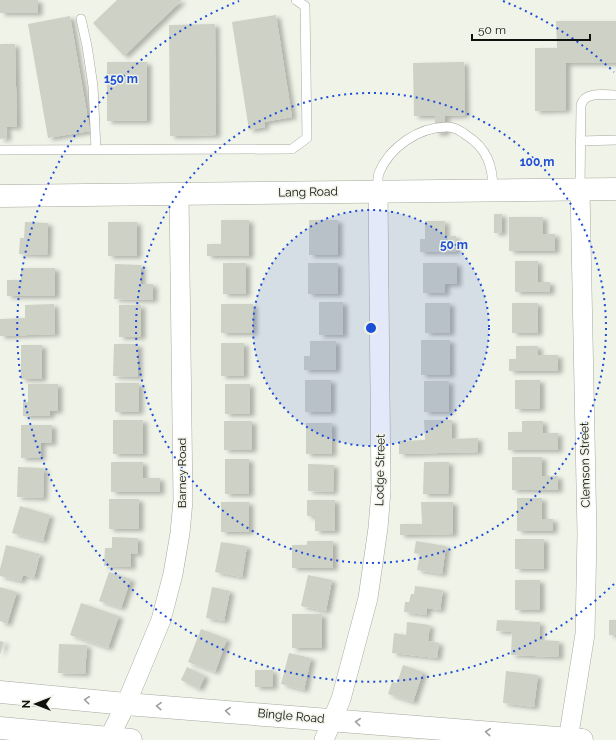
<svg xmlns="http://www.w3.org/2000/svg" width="616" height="740" font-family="Raleway,sans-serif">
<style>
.building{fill:#cdd1c6;filter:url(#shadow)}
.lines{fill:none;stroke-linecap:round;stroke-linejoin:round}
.lane-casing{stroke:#a6a99f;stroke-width:10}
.street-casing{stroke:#a6a99f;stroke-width:20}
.secondary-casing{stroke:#a6a99f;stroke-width:23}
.primary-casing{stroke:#a6a99f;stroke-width:23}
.lane{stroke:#fff;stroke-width:9}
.street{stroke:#fff;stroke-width:19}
.secondary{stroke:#fff;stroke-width:22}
.primary{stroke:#fff;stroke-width:22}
.oneway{stroke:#9fa09e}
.ring{fill:none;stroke:#1d4ed8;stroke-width:2;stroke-dasharray:2 4}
.labels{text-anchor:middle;stroke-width:3;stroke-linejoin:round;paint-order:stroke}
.street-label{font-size:12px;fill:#10110d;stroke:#f0f3e8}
.centre{fill:#1d4ed8;stroke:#f0f3e8;stroke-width:2}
.ring-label{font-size:12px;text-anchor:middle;font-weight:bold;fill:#1d4ed8;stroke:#f0f3e8;stroke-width:3;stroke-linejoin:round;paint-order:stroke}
</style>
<defs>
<filter id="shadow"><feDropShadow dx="4.5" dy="2.5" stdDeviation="2" flood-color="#0004"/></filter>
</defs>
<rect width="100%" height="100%" fill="#f0f3e8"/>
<path class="building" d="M0,0H38V13H0Z
M117,0H182L124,56L93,23Z
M276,15L292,117L264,122L265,127L249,130L232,22Z
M70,16L90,131L48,138L28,24Z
M556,21H616V63H566V110L535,111V48H557Z
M215,24L216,135L170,136L169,25Z
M0,44H15L17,127H6L7,138L0,139Z
M107,62H147V121H107Z
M464,62L465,115L445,116V133H435V116H414L413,63Z
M494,214H502V233H494Z
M509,217H543V234H555V251H509Z
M221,220H249V256H207V244H221Z
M309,220H338V255H309Z
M425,221H445V236H456V252H420V239H425Z
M25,222L48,223L47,255L19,254L20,238H24Z
M108,222H137V256H108Z
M515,261H538V282H550V292H515Z
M223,263H246V294H223Z
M308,263H338V294H308Z
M423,263H457V284H445V293H423Z
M115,264L141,265V284H153V300L114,299Z
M21,268H55V296H7V280H21Z
M319,302H343V335H319Z
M425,303H450V333H425Z
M512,303H538V333H512Z
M54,304L55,334L0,336V319L25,318V305Z
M221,304H253V333H221Z
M119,305H141V337H119Z
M421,340H450V375H421Z
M310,341H336V370H304V356H310Z
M221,343H244V376H221Z
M114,344H138V377L113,376Z
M21,345H42V379H21Z
M516,346H538V355H558V371H509V359H516Z
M305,380H331V412H305Z
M515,380H540V409H515Z
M424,381H449V412H424Z
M115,383H139V412H115Z
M28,384H58V411H50V416H23V402H28Z
M225,384H250V414H225Z
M113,420H143V454H113Z
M424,420H452V439L478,438V452L399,454V441L425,440Z
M224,421H252V450H224Z
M522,421H543V433H558V450H508V432H522Z
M306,423H332V454H306Z
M21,425H52V443H41V458H21Z
M512,457H542V476H558V490H512Z
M225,459H249V494H225Z
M111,462H143V478H160V492H111Z
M424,462H449L448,494H423Z
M308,464L334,465L333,492L308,491Z
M18,467L44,468L43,498L17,497Z
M517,498H542V519H553V531H517Z
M109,499H139V529H109Z
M307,500H335V531H315V516H307Z
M221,502H249V532H221Z
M421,502H453V534L400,535V524H422Z
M20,506L50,515L43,541L12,533Z
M112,537L138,538V554L131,553V567L104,566L105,548H112Z
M515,539H544V569H515Z
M307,541H333V568H292V545H307Z
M416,541L446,546L442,574L417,570L420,554L414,553Z
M221,542L247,546L242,577L215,572Z
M6,545L40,554L34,578L23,575L21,581L0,576V569Z
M109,572L131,579L121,608L99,601Z
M308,575L332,580L326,611L301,606Z
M515,580H540V610H515Z
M415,586L443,590L440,610L427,608L426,615L404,612L405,602H409L411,594H414Z
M0,587L17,592L7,624L0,621Z
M212,587L230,591L224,621L206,618Z
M81,603L119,616L108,648L70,635Z
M292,614H322V648H292Z
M497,620L540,622L539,640L559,641V657L511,655L512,632L496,631Z
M609,620H616V635H609Z
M407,622L430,625L428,641L439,643L437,658L392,653L394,633L406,635Z
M201,629L227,639L215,672L188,662Z
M0,641L4,642L0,655Z
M59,644L87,645L85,674L58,673Z
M289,653L311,658L304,690L281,684Z
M403,665L423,672L413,702L388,694L392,682L397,683Z
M187,667L205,676L199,689L181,680Z
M255,670H273V687H255Z
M506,671L538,675L534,707L503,703Z"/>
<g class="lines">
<defs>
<path id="lane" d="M81,19L87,46L93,86L96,150
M580,141L616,140
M0,150L292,149L307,138L305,6L296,0
M580,189L581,105C585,91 604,95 616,95
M378,192C378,186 377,179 379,173C389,148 418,127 447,127C453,127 461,131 466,135C487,148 493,166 493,190"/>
<path id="street" d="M108,740L126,704L161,620L173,574L180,533L183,501L179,194
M324,740L341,699L368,598L378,528L381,491L378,192
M568,740L585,634L587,534L580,189"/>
<path id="secondary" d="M0,196L616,189"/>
<path id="primary" d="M0,692L126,704L582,740
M0,728L131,740"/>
</defs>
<use href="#lane" class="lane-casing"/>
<use href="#street" class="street-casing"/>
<use href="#secondary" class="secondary-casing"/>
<use href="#primary" class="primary-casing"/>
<use href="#lane" class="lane"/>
<use href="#street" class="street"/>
<use href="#secondary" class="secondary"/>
<use href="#primary" class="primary"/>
</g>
<defs><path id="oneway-chevron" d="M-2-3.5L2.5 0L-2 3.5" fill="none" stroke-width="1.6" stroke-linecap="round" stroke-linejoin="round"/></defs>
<g class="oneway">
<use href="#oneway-chevron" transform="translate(87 700) rotate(-175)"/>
<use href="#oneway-chevron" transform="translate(159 706) rotate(-176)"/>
<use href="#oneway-chevron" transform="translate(228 711) rotate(-175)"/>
<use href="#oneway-chevron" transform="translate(358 722) rotate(-175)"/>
<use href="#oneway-chevron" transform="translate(488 732) rotate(-175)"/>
</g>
<circle cx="371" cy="328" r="118" fill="#1d4ed8" fill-opacity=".12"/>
<g class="ring">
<circle cx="371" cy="328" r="118"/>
<circle cx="371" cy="328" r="235"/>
<path d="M614 584A353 353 0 1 1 239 1M503 1A353 353 0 0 1 614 72"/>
</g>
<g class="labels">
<g class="street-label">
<text transform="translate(308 192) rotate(-1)" y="4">Lang Road</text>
<text transform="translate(585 465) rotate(-91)" y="4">Clemson Street</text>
<text transform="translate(380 470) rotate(-89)" y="4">Lodge Street</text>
<text transform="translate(182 473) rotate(-90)" y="4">Barney Road</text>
<text transform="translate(291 716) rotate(5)" y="4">Bingle Road</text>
</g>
</g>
<circle cx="371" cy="328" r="6" class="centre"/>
<g class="ring-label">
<text x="121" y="83">150 m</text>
<text x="537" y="166">100 m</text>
<text x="454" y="249">50 m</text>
</g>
<g transform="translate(36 704) rotate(270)" stroke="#f0f3e8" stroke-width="3" paint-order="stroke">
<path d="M0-3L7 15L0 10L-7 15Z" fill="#10110d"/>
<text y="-6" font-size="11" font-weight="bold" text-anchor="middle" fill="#10110d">N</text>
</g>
<path d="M472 34v6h118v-6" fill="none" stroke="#10110d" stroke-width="2"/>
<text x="478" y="34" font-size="12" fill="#10110d" stroke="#f0f3e8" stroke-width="3" paint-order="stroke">50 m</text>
</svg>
